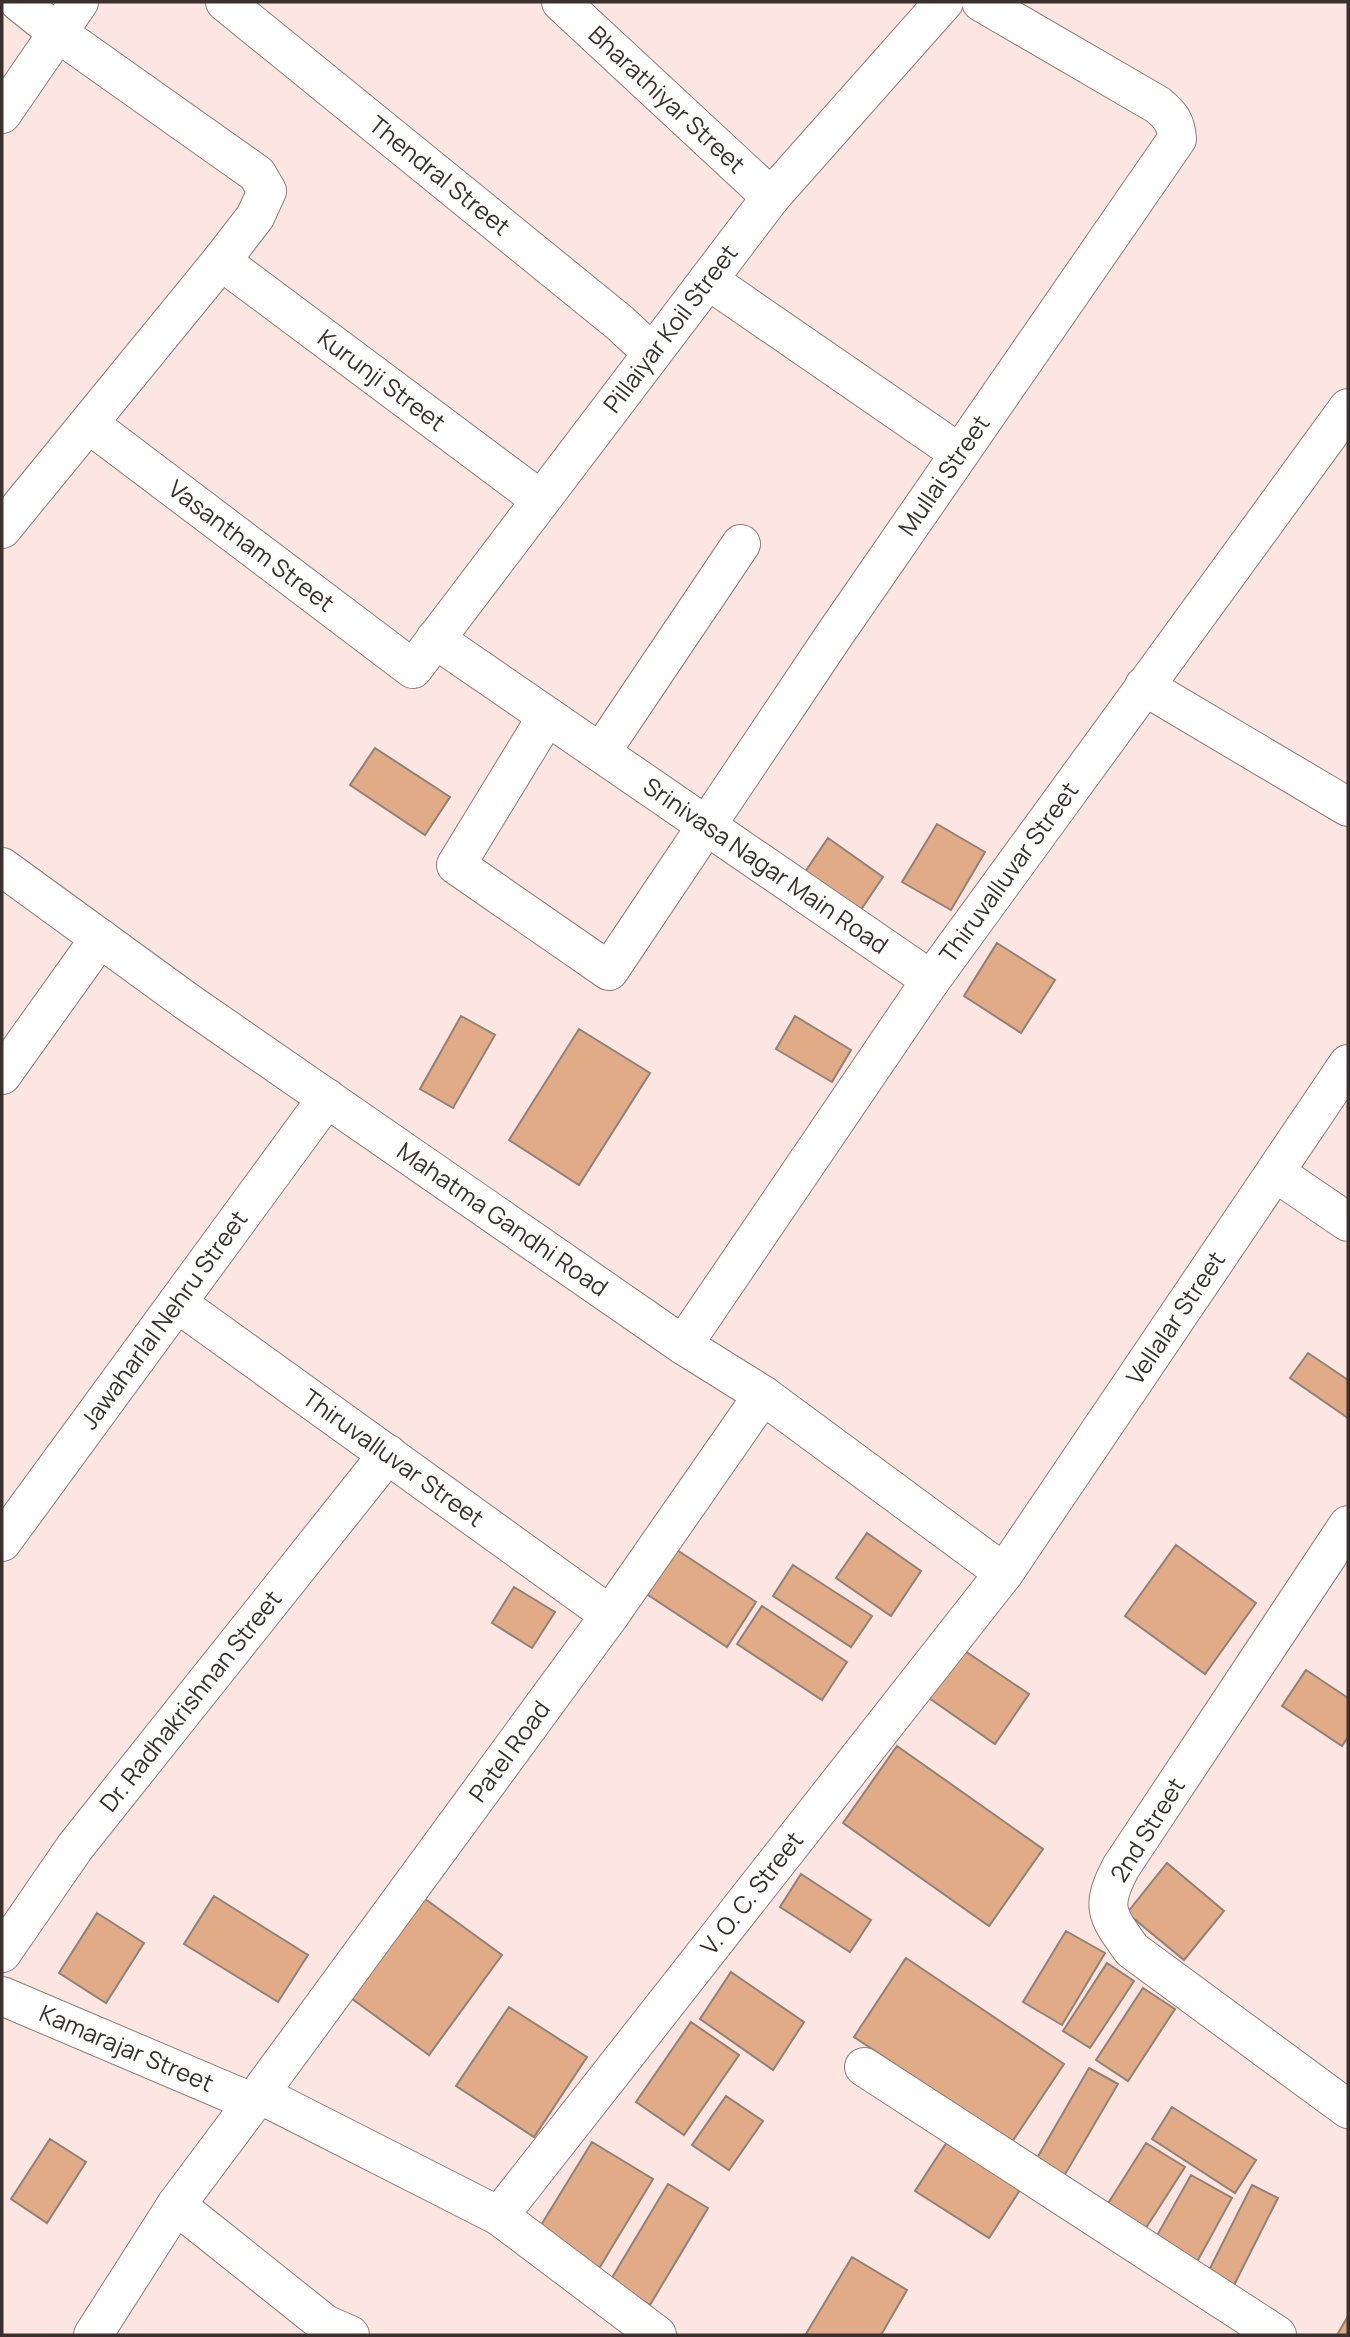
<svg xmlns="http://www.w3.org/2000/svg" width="1350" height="2337" font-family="Manrope,sans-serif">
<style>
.building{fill:#e1ab88;stroke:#928176;stroke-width:2}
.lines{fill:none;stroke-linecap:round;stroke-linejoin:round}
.street-casing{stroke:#907c77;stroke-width:40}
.street{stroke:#fff;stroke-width:38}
.labels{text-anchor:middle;stroke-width:6;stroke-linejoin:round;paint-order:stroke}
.street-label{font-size:24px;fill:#3a312f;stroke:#fff}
</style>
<rect width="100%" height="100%" fill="#fde6e1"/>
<path class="building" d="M375,748L450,797L425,835L350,785Z
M937,824L985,852L951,910L902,882Z
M828,838L883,877L860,911L805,872Z
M997,943L1055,980L1021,1033L964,996Z
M461,1016L495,1035L453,1108L420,1089Z
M795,1016L851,1050L832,1082L776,1049Z
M579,1029L650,1073L579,1185L509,1140Z
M1308,1353L1348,1380V1418L1290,1378Z
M867,1533L921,1571L891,1616L836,1578Z
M1176,1545L1256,1603L1205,1674L1125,1616Z
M671,1546L756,1602L727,1647L642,1591Z
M793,1565L872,1616L851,1647L773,1596Z
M514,1587L555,1612L532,1648L492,1623Z
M762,1606L847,1662L822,1700L737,1644Z
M959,1647L1029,1694L995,1744L926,1696Z
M1306,1670L1348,1698V1737L1342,1746L1282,1706Z
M897,1746L1043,1849L989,1926L843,1823Z
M1167,1863L1224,1911L1184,1960L1127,1913Z
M801,1874L871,1920L850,1952L780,1907Z
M417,1893L502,1955L429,2055L344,1993Z
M214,1896L308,1955L278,2002L184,1944Z
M97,1913L144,1943L106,2003L59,1973Z
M1066,1931L1105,1953L1062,2025L1023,2002Z
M906,1958L1064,2064L1012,2142L854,2037Z
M1107,1963L1134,1981L1090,2048L1063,2031Z
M731,1972L804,2022L773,2070L700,2019Z
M1143,1988L1175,2009L1128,2081L1096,2060Z
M509,2007L587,2057L534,2137L456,2086Z
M691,2022L739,2055L684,2135L636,2102Z
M1089,2068L1118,2084L1057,2188L1029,2172Z
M726,2096L763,2121L729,2170L692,2145Z
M1172,2107L1256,2160L1235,2193L1152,2139Z
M50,2139L86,2162L47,2223L11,2199Z
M592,2142L653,2179L597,2272L535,2235Z
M947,2142L1020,2190L989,2238L915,2191Z
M1146,2143L1185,2167L1140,2237L1102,2213Z
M1191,2175L1232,2198L1192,2271L1150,2248Z
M668,2184L708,2208L650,2305L610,2281Z
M1252,2185L1278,2198L1230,2293L1204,2280Z
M852,2257L907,2290L881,2335H809L806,2334Z
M1348,2316V2335H1337Z"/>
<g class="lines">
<defs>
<g id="street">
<path id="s1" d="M225,2L620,323L652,353"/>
<path id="s2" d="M561,2L771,197"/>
<path d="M2,114L79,2"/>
<path id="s3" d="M221,261L541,500"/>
<path d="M708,280L959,453"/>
<path id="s4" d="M89,424L413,669L771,197L944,2"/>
<path d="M2,529L221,261L255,217L267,191L257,174L58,33L19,2"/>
<path id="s5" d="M435,639L931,980"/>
<path d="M1144,686L1348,807"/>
<path id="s6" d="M547,716L456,865L609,971L833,637L1177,139C1176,122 1170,115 1158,105L981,2"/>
<path d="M601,752L741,544"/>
<path id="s7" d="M2,867L189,1003L683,1345L763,1395L1004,1573"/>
<path d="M2,1075L100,938"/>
<path d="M1276,1173L1348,1222"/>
<path id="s8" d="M177,1303L610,1615"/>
<path id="s9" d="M683,1345L931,980L1348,408"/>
<path d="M1348,1525L1121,1867C1100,1907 1106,1914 1132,1950L1348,2109"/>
<path id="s10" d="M2,1542L327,1098"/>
<path id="s11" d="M2,1953L75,1847L388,1454"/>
<path id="s12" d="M2,1996L249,2101L259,2094L610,1615L763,1395"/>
<path d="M864,2067L1277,2335"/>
<path d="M176,2205L325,2324L350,2335"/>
<path id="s13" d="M499,2216L1004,1573L1348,1064"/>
<path d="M93,2335L176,2205L259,2094L499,2216L657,2335"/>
</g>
</defs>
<use href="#street" class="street-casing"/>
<use href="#street" class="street"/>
</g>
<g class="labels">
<g class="street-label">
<text dy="8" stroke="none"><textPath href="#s2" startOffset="144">Bharathiyar Street</textPath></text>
<text dy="8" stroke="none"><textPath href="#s1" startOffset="276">Thendral Street</textPath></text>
<text dy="8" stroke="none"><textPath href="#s4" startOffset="833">Pillaiyar Koil Street</textPath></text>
<text dy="8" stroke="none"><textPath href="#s3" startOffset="200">Kurunji Street</textPath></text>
<text dy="8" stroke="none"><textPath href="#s6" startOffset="959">Mullai Street</textPath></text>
<text dy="8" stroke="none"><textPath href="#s4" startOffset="203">Vasantham Street</textPath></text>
<text dy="8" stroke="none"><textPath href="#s5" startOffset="401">Srinivasa Nagar Main Road</textPath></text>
<text dy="8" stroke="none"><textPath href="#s9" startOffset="574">Thiruvalluvar Street</textPath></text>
<text dy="8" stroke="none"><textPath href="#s7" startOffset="612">Mahatma Gandhi Road</textPath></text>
<text dy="8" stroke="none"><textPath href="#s13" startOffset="1125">Vellalar Street</textPath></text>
<text dy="8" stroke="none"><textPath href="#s10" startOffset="275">Jawaharlal Nehru Street</textPath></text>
<text dy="8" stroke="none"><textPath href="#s8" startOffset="266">Thiruvalluvar Street</textPath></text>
<text dy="8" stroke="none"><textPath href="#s11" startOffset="315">Dr. Radhakrishnan Street</textPath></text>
<text dy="8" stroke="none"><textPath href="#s12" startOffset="705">Patel Road</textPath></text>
<text transform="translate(1148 1830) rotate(-58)" y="8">2nd Street</text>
<text dy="8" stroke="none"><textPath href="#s13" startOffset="410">V. O. C. Street</textPath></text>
<text dy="8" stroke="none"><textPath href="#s12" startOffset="135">Kamarajar Street</textPath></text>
</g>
</g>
<rect width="1350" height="2337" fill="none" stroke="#3a312f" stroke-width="7"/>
</svg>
